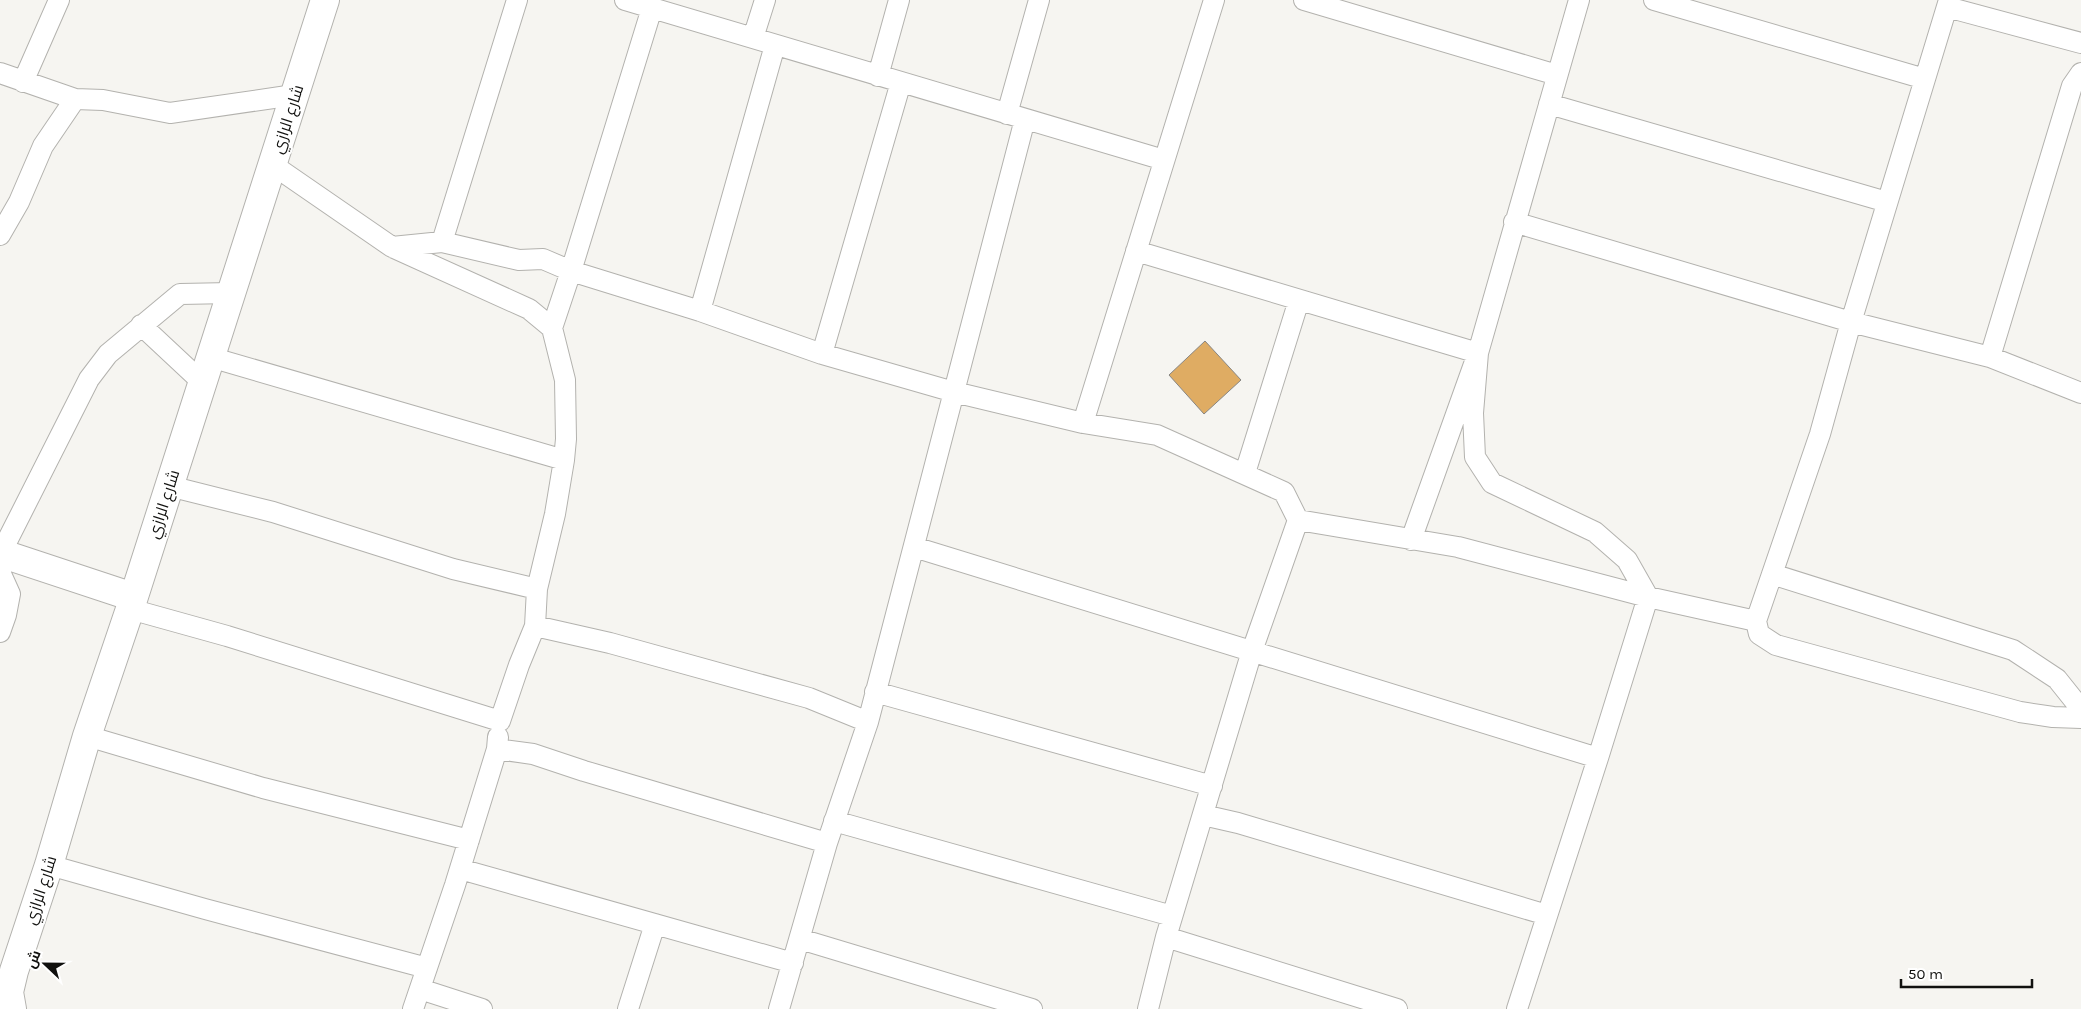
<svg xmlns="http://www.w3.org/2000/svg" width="2081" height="1009" font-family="Karla,Cairo,sans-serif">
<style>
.building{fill:#dfac63;stroke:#888683}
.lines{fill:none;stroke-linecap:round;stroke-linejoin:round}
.street-casing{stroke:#b3b2ae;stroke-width:22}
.secondary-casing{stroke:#b3b2ae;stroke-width:30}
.street{stroke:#fff;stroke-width:20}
.secondary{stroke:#fff;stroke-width:28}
.labels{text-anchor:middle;stroke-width:4;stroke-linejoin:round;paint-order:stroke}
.street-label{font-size:16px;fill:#11110f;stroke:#fff}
</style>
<rect width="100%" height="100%" fill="#f6f5f1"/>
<path class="building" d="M1205,341L1241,380L1204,414L1169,375Z"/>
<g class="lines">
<defs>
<path id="street" d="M625,0L1164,160
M1304,0L1557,75
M1654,0L1925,79
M1949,0L1851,322L1820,434L1756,621L1759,634L1776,645L2020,712L2053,717L2081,718
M1947,7L2081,43
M753,38L765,0
M0,73L75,99L103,100L170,113L294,95
M878,76L899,0
M23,82L59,0
M1549,104L1887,202
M1007,114L1039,0
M273,165L392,247L442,242L519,260L543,259L571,271L700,311L822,354L954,392L1083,423L1157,435L1284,492L1298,520L1252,651L1166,937L1148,1009
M1514,222L1851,322L1990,357L2081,393
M0,235L19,202L43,146L75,99
M442,242L517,0
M1136,251L1478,353
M700,311L775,45
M141,325L202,382
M552,328L571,271L652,8
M1478,353L1473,413L1475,457L1492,483L1595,532L1627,560L1648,597L1598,758L1517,1009
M822,354L901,82
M210,357L564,460
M1990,357L2072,86L2081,73
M1083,423L1214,0
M1245,473L1299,300
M169,486L273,512L453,569L537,589
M1298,520L1458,547L1648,597L1756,621
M1411,540L1478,353L1579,0
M914,547L1598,758
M1772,574L2013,650L2057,679L2081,709
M130,609L227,636L500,721L519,665L535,626L537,589L555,514L564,460L566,439L565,380L552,328L529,309L394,248
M535,626L610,643L809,698L868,722
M0,632L6,615L10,594L1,574V553L89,379L108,354L180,294L231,293
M875,692L1212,786
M87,736L263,788L469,840
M497,749L533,754L584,771L827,843
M1203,815L1238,823L1547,915
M834,821L1172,916
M49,865L205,909L427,968
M460,869L793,963
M1166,937L1397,1009
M800,939L1032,1009
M420,989L482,1009
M413,1009L455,885L497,749L498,737
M628,1009L655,924
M779,1009L827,843L868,722L1025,119"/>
<path id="secondary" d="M0,553L133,597
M12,1009L9,992L14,971L49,865L87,736L130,609L325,0"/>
</defs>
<use href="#street" class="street-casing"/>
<use href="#secondary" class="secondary-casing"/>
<use href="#street" class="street"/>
<use href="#secondary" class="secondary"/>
</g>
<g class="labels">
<g class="street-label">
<text transform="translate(287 119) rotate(-72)" y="6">شارع الرازي</text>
<text transform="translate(163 504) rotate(-72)" y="6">شارع الرازي</text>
<text transform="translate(40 890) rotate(-72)" y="6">شارع الرازي</text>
</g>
</g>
<g transform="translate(45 964) rotate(292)" stroke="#ffffff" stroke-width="4" paint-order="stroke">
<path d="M0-4L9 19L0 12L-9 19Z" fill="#11110f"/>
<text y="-8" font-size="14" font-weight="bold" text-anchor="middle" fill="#11110f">ش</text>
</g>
<path d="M1901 979v8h131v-8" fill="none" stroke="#11110f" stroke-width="2.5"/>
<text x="1908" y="979" font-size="15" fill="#11110f" stroke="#ffffff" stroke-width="4" paint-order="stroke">50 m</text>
</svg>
